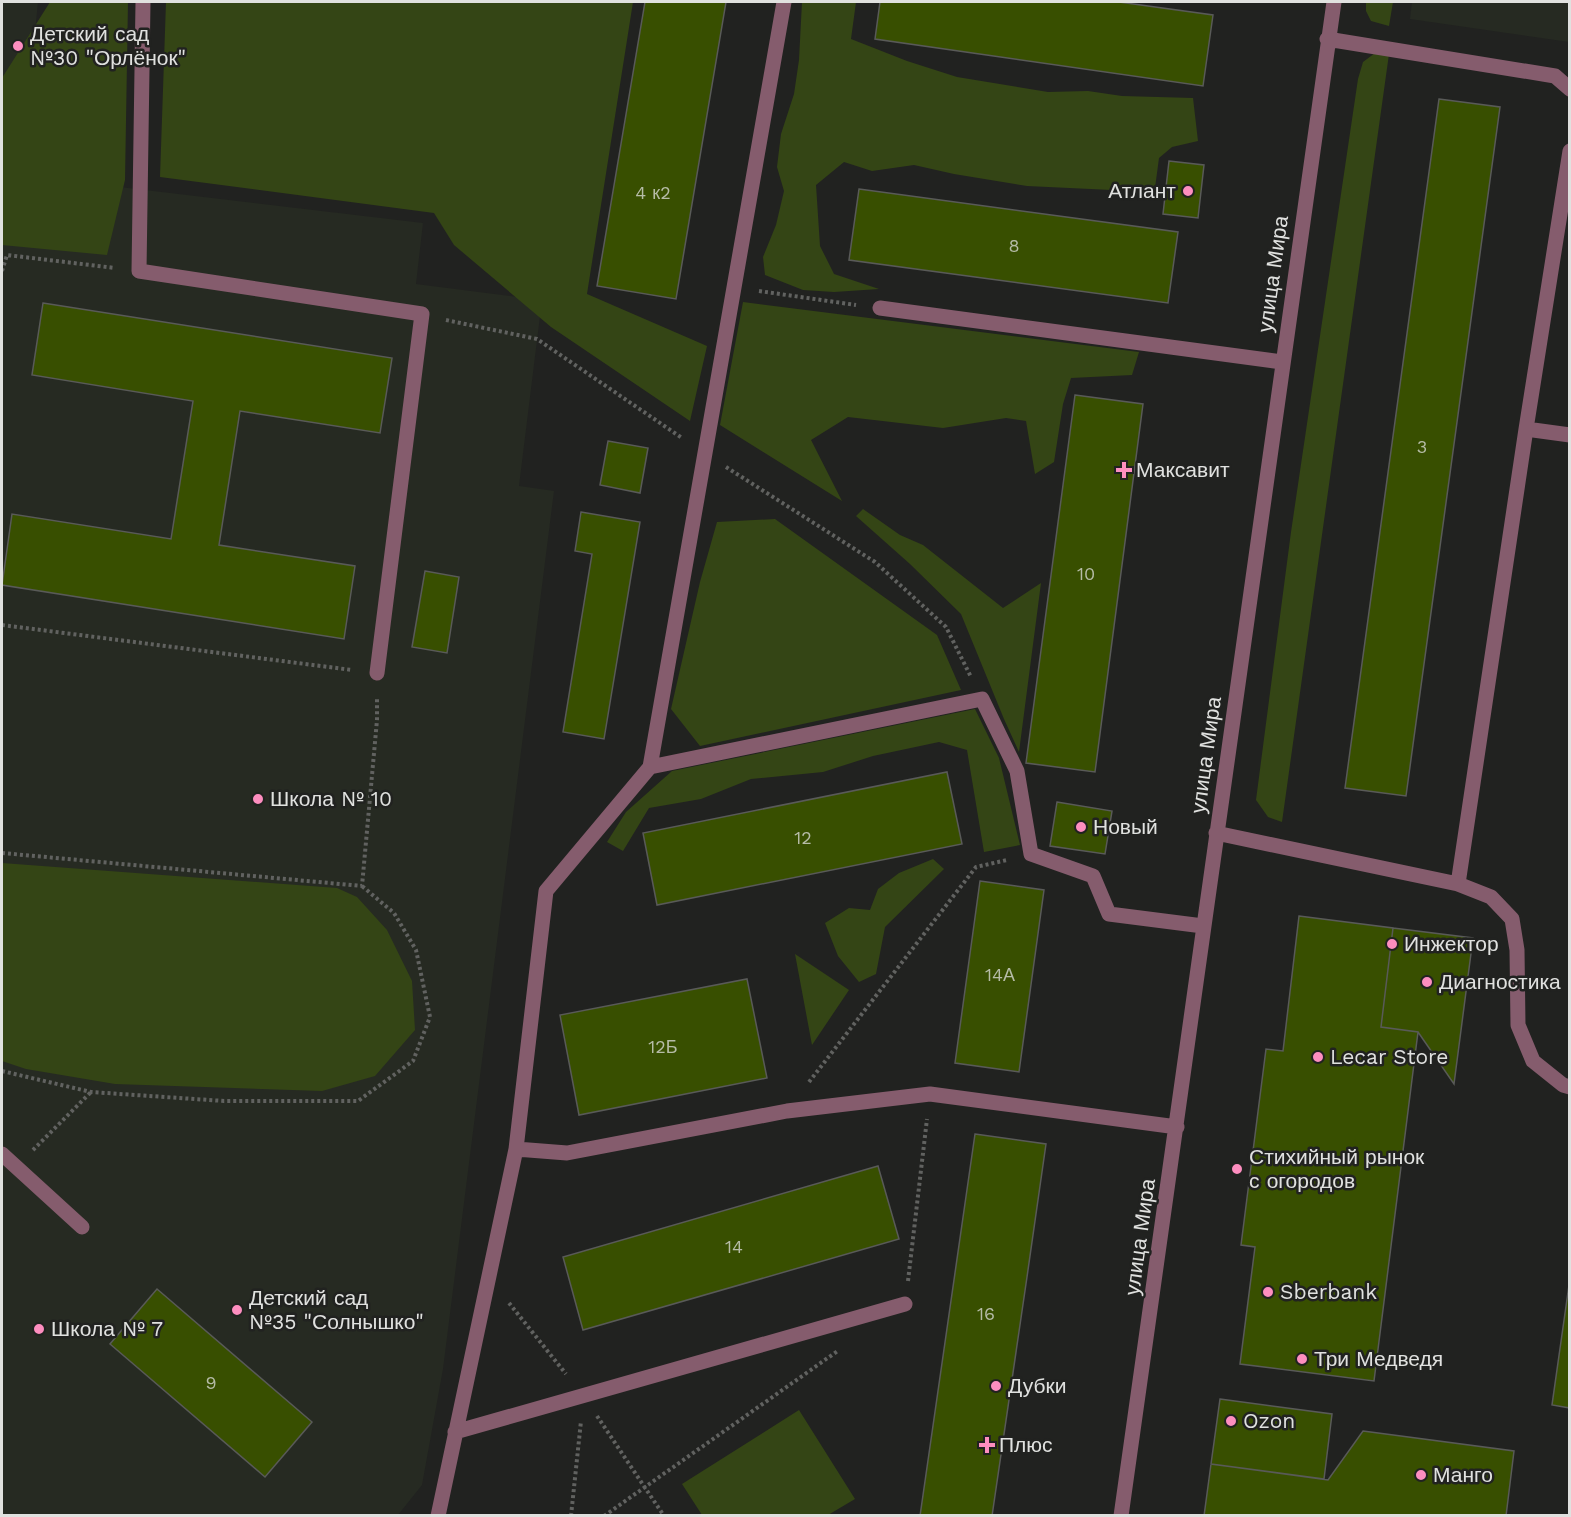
<svg xmlns="http://www.w3.org/2000/svg" width="1571" height="1517" font-family="'Work Sans',sans-serif">
<style>
.built{fill:#262a22}
.green{fill:#344515}
.building{fill:#384f00;stroke:#595a58;stroke-width:1.5}
.lines{fill:none;stroke-linecap:round;stroke-linejoin:round}
.path{stroke:#616260;stroke-width:4;stroke-dasharray:3 3;stroke-linecap:butt}
.minor{stroke:#855c6d;stroke-width:15}
.poi-dot{fill:#fd8ebf;stroke:#212220;stroke-width:2}
.labels{text-anchor:middle;stroke-width:5;stroke-linejoin:round;paint-order:stroke}
.number-label{font-size:18px;fill:#b6bca7}
.poi-label{font-size:21px;fill:#e0e1df;stroke:#212220;text-anchor:start}
.street-label{font-size:21px;fill:#e0e1df;stroke:#212220}
</style>
<rect width="100%" height="100%" fill="#212220"/>
<path class="built" d="M2,2H38L29,92L2,90Z
M1412,2H1569V42L1410,19Z
M2,173L423,223L416,284L542,300L519,486L554,491L443,1369L422,1485L398,1515L2,1516Z"/>
<path class="green" d="M50,2H128L125,180L107,255L2,245V78Z
M166,2H633L587,294L707,346L690,421L551,327L454,245L434,213L160,177Z
M802,2H856L851,39L907,61L957,77L1048,92L1088,91L1122,96L1193,98L1198,141L1172,147L1159,158L1155,188L1133,191L1027,186L954,174L914,165L872,171L844,162L816,185L820,246L834,274L879,289L834,292L803,290L765,275L763,257L776,225L784,191L777,167L781,134L794,94L799,60Z
M1366,2H1393L1389,26L1371,21L1366,11Z
M1375,53L1389,54L1282,822L1268,817L1256,800L1291,532L1358,79L1363,62Z
M743,302L1139,352L1132,375L1071,378L1063,404L1054,462L1035,474L1026,421L1006,418L943,428L848,417L811,440L842,501L720,425Z
M863,509L900,535L923,545L1003,608L1041,583L1019,752L1004,719L961,614L910,564L856,516Z
M775,519L937,635L961,690L700,746L671,709L700,582L717,522Z
M975,709L999,758L1020,845L984,852L967,750L939,742L873,756L823,772L751,779L701,799L649,808L623,851L607,842L626,812L672,771Z
M933,859L944,869L885,927L876,974L859,982L838,956L825,923L849,908L870,910L878,889L899,873Z
M2,863L337,888L357,897L387,930L412,981L415,1030L375,1076L322,1091L115,1084L26,1069L2,1061Z
M795,954L849,990L812,1045Z
M799,1410L855,1499L828,1515H702L682,1484Z"/>
<path class="building" d="M645,2H726L676,299L597,286Z
M880,2H1119L1213,15L1203,86L875,39Z
M1439,99L1500,107L1406,796L1345,788Z
M1169,161L1204,165L1198,218L1163,214Z
M859,189L1178,232L1168,303L849,260Z
M43,303L392,358L380,433L240,411L219,545L355,566L344,639L2,585L12,514L171,539L193,401L32,375Z
M1075,395L1143,404L1095,772L1026,763Z
M608,441L648,448L640,493L600,485Z
M581,512L640,522L604,739L563,732L592,554L575,551Z
M425,571L459,577L447,653L412,647Z
M947,772L962,844L657,905L643,833Z
M1057,802L1112,811L1105,854L1050,846Z
M980,881L1044,890L1019,1072L955,1063Z
M1299,916L1393,928L1381,1027L1418,1032L1374,1381L1240,1364L1255,1247L1241,1245L1266,1049L1283,1051Z
M1393,928L1473,938L1454,1084L1418,1032L1381,1027Z
M747,979L767,1078L579,1115L560,1015Z
M975,1134L1046,1144L1027,1277L992,1516H920Z
M878,1166L899,1239L583,1330L563,1257Z
M1570,1278V1408L1552,1405Z
M157,1289L312,1422L265,1477L110,1344Z
M1220,1399L1332,1414L1324,1479L1211,1464Z
M1363,1431L1514,1451L1506,1516H1204L1211,1464L1328,1480Z"/>
<g class="lines">
<path class="path" d="M2,271L7,255L115,268
M759,291L856,305
M446,320L537,339L682,438
M726,467L875,562L946,627L971,677
M2,625L352,670
M2,853L362,886L377,720V697
M2,1071L91,1092L224,1101H358L413,1061L430,1017L416,950L394,913L362,886
M809,1082L976,867L1007,860
M33,1150L91,1092
M908,1281L927,1119
M509,1303L566,1374
M597,1416L664,1516
M571,1516L581,1421
M604,1516L839,1350"/>
<path class="minor" d="M143,2L139,271L422,314L377,673
M1327,39L1555,76L1570,89
M880,308L1282,362
M1526,429L1570,435
M650,767L982,699L1017,771L1031,854L1093,876L1109,914L1203,926
M1216,833L1458,884L1491,897L1512,919L1517,950L1518,1025L1533,1061L1563,1085L1570,1087
M1458,884L1526,429L1570,151
M516,1149L546,891L650,767L784,2
M2,1154L82,1227
M455,1432L905,1304
M438,1516L516,1149L567,1153L787,1111L930,1094L1177,1127
M1121,1516L1334,2"/>
</g>
<g class="poi-dot">
<circle cx="18" cy="46" r="6"/>
<circle cx="1188" cy="191" r="6"/>
<path d="M1121 461h6v6h6v6h-6v6h-6v-6h-6v-6h6z"/>
<circle cx="258" cy="799" r="6"/>
<circle cx="1081" cy="827" r="6"/>
<circle cx="1392" cy="944" r="6"/>
<circle cx="1427" cy="982" r="6"/>
<circle cx="1318" cy="1057" r="6"/>
<circle cx="1237" cy="1169" r="6"/>
<circle cx="1268" cy="1292" r="6"/>
<circle cx="237" cy="1310" r="6"/>
<circle cx="39" cy="1329" r="6"/>
<circle cx="1302" cy="1359" r="6"/>
<circle cx="996" cy="1386" r="6"/>
<circle cx="1231" cy="1421" r="6"/>
<path d="M984 1436h6v6h6v6h-6v6h-6v-6h-6v-6h6z"/>
<circle cx="1421" cy="1475" r="6"/>
</g>
<g class="labels">
<g class="number-label">
<text x="653" y="199">4 к2</text>
<text x="1014" y="252">8</text>
<text x="1422" y="453">3</text>
<text x="1086" y="580">10</text>
<text x="803" y="844">12</text>
<text x="1000" y="981">14А</text>
<text x="663" y="1053">12Б</text>
<text x="734" y="1253">14</text>
<text x="986" y="1320">16</text>
<text x="211" y="1389">9</text>
</g>
<g class="poi-label">
<text x="30" y="41">Детский сад<tspan x="30" dy="24">№30 "Орлёнок"</tspan></text>
<text x="1176" y="198" text-anchor="end">Атлант</text>
<text x="1136" y="477">Максавит</text>
<text x="270" y="806">Школа № 10</text>
<text x="1093" y="834">Новый</text>
<text x="1404" y="951">Инжектор</text>
<text x="1439" y="989">Диагностика</text>
<text x="1330" y="1064">Lecar Store</text>
<text x="1249" y="1164">Стихийный рынок<tspan x="1249" dy="24">с огородов</tspan></text>
<text x="1280" y="1299">Sberbank</text>
<text x="249" y="1305">Детский сад<tspan x="249" dy="24">№35 "Солнышко"</tspan></text>
<text x="51" y="1336">Школа № 7</text>
<text x="1314" y="1366">Три Медведя</text>
<text x="1008" y="1393">Дубки</text>
<text x="1243" y="1428">Ozon</text>
<text x="999" y="1452">Плюс</text>
<text x="1433" y="1482">Манго</text>
</g>
<g class="street-label">
<text transform="translate(1273 274) rotate(-82)" y="7">улица Мира</text>
<text transform="translate(1206 755) rotate(-82)" y="7">улица Мира</text>
<text transform="translate(1140 1237) rotate(-82)" y="7">улица Мира</text>
</g>
</g>
<rect width="1571" height="1517" fill="none" stroke="#e0e1df" stroke-width="6"/>
</svg>
